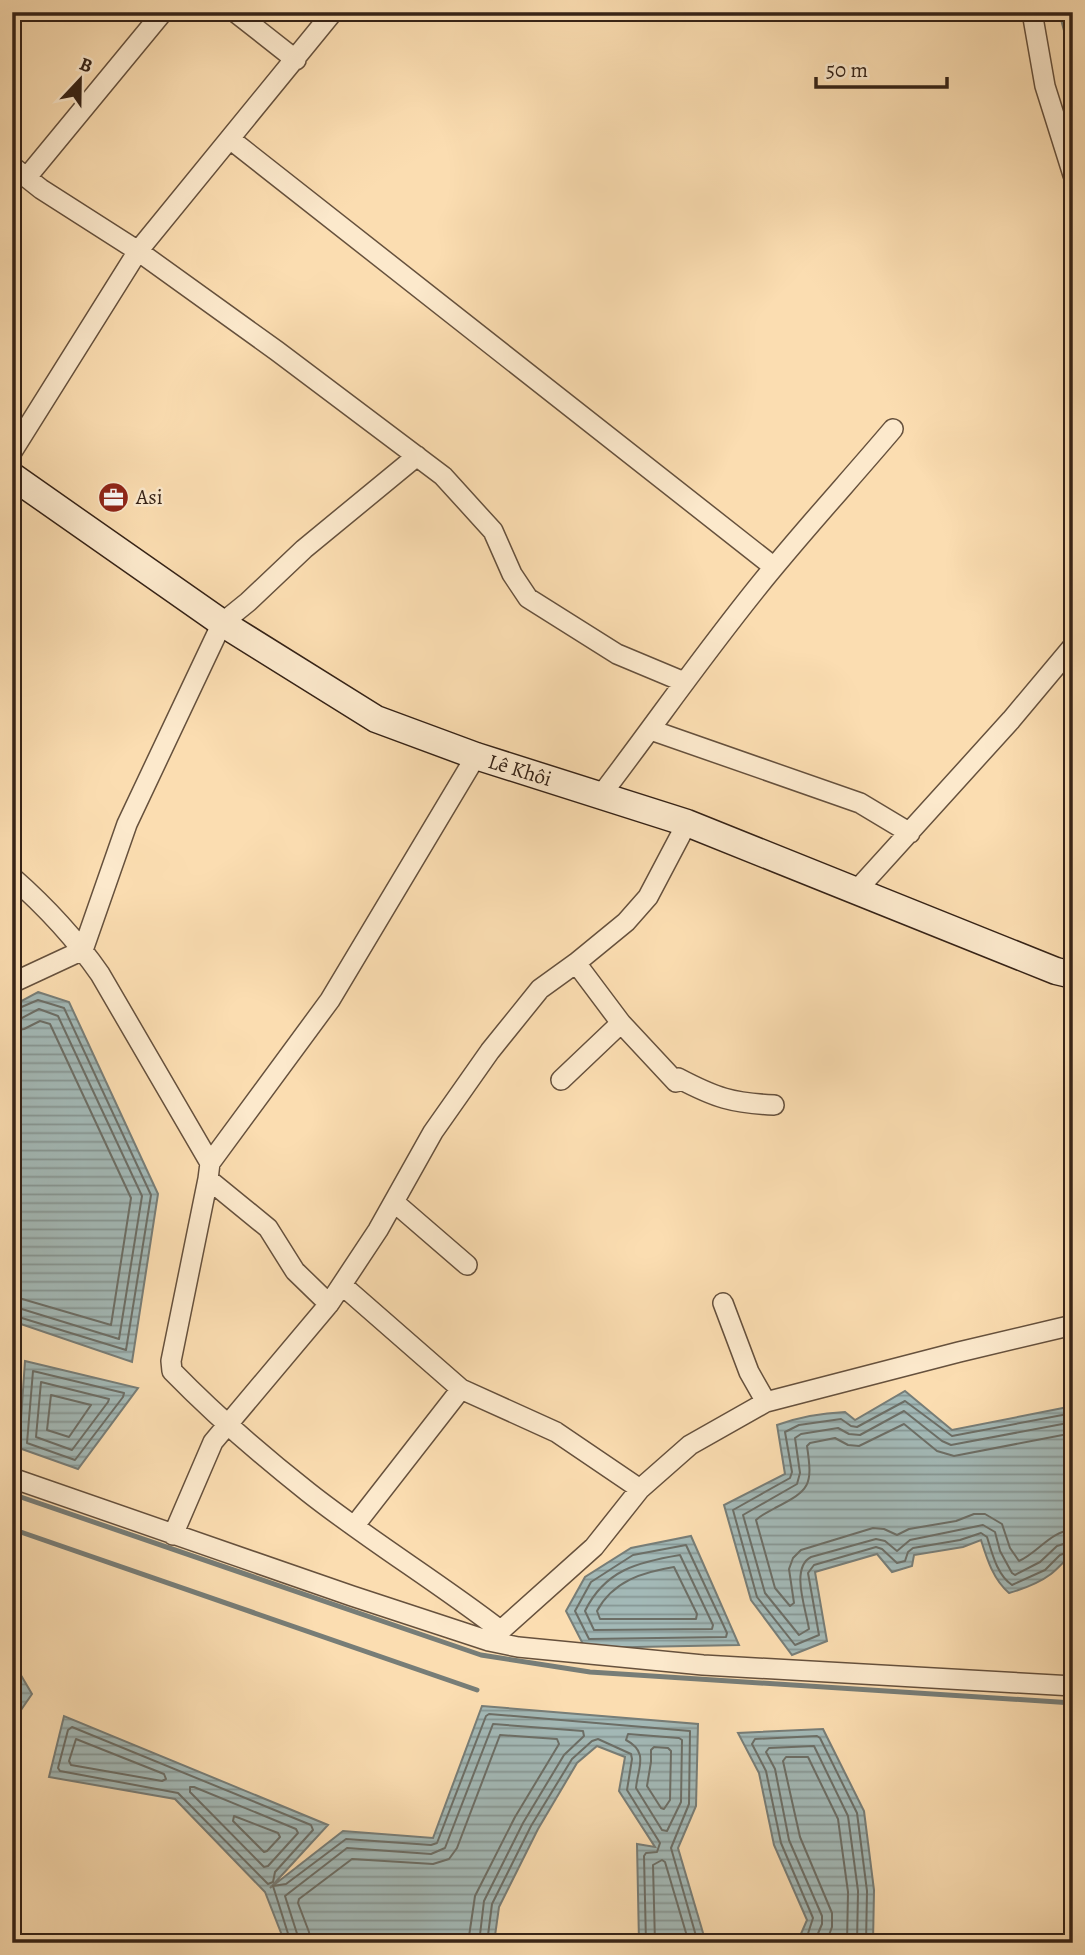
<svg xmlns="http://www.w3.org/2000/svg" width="1085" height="1955" font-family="Alegreya,serif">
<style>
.cemetery{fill:url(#cemetery-stones);stroke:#7a7251;stroke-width:2}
.water{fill:url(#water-rules);stroke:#777d77;stroke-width:2}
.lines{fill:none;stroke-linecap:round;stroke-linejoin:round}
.shore{stroke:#6c6e66;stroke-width:2}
.stream{stroke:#777d77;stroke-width:5}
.street-casing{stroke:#66513d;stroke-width:22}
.secondary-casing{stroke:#352216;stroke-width:29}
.street{stroke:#fce9cc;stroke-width:19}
.secondary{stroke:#fce9cc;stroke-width:26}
.labels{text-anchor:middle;stroke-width:5;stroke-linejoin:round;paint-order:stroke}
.poi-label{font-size:21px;fill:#352216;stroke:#fce9cc;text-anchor:start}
.street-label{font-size:21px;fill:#352216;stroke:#fce9cc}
</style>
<defs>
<pattern id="cemetery-stones" width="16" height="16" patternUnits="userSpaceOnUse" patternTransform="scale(1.75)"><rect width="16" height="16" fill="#bec18c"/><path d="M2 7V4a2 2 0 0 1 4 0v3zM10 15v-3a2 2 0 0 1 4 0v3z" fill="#9b9c71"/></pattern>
<pattern id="water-rules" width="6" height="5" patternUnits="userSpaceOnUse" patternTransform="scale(1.75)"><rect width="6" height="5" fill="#a3b9b7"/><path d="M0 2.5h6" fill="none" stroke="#869694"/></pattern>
</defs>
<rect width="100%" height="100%" fill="#fbddb1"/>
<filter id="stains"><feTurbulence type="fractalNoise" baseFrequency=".00286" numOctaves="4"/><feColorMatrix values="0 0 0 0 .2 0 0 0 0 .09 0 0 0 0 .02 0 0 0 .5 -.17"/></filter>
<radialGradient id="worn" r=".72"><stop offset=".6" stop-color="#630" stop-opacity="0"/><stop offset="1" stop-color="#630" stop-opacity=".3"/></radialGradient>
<path class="cemetery" d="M20,1784V1826L12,1841V1787Z"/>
<path class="water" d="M1059,12H1073V64Z
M38,992L69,1002L158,1194L132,1362L12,1321V1006Z
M25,1361L138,1388L78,1469L19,1448Z
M905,1391L952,1430L1073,1406V1555C1064,1560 1059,1568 1051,1574C1039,1583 1023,1589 1009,1593C993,1579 987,1559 981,1540L963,1547L914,1555L912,1566L892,1572L877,1554L815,1572L827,1641L792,1655L751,1600L724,1505L785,1474L777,1425C799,1417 821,1413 845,1412L855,1420Z
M691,1536L739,1645L585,1648L566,1611L585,1577L631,1548Z
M12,1660L32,1694L12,1723Z
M482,1706L698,1724L696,1806L678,1848L706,1943H639L637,1844L655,1847L619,1791L625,1757L597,1746L577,1763L538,1829L499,1907L494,1943H285L265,1892L175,1799L49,1777L64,1716L328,1825L270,1888L343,1831L433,1838Z
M823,1729L864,1811L874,1890L873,1943H797L807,1920L774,1845L759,1773L738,1733Z"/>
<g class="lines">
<path class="shore" d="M12,1011L38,1000L64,1008L151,1195L126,1350L12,1315
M12,1020L20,1019L39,1009L58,1016L142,1196L119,1339L12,1306
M12,1031L24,1029L40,1021L50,1024L131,1198L111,1325L12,1296
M33,1371L124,1393L123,1397L75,1460L27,1443Z
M41,1382L109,1399L108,1402L72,1450L36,1437Z
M51,1395L91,1405L69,1437L47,1430Z
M1073,1413L952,1436L905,1401L857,1427L851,1426L841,1419L799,1425L785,1432L792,1472L790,1478L733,1510L757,1597L795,1645L819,1635L808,1573L814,1565L876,1547L882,1549L897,1563L905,1561L908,1552L913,1548L960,1540L981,1533L987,1537C992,1553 997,1575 1012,1585L1045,1570L1060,1555L1073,1550
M1073,1422L951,1445L942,1441L904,1411L860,1435L849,1434L838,1428L801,1434L795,1438L800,1473L797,1484L743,1515L765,1593L799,1635L809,1629C806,1609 790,1568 811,1557L876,1539L885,1541L897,1551L910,1540L983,1525L995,1532L1000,1551L1012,1573L1015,1575L1040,1562L1057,1546L1073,1541
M1073,1433L954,1456L937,1451L904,1424L859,1446L848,1445L835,1438L810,1443L807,1446C813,1486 810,1490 775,1508C768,1512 761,1515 756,1520L775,1588L790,1606L794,1603L789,1569L793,1558L801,1550L873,1528L884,1529L897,1535L909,1529L956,1521L974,1514H985L1002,1524L1010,1548L1019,1561C1039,1552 1050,1531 1073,1530
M686,1545L727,1633L726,1637L589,1639L575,1611L591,1582L633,1555Z
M680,1555L713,1625L712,1629L594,1630L585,1611C605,1570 638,1562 680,1555Z
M674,1567L697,1614L696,1619H600L597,1611C613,1581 643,1572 674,1567Z
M72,1727L311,1825L313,1830L275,1872L273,1882L268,1884L178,1793L60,1771L58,1768L68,1730Z
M628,1734L679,1738L682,1740L681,1802L667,1831L662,1830L636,1788C638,1767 649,1752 626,1740Z
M76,1739L164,1774L166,1779L162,1781L71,1765L69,1761Z
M654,1747L668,1748L671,1751L670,1800L664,1809L661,1808L647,1786L651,1762V1750Z
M190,1787H194L296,1829L298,1833L268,1866L264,1867L190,1792Z
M234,1816L278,1833L280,1837L267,1851L264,1852L233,1821Z
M291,1943L273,1886L286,1884L346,1839L431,1845L437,1843L486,1716L489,1714L690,1731L689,1804L671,1848L698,1943
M300,1943L285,1896L347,1848L431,1854L445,1848L493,1724L583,1731L584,1736L564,1755L523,1823L484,1901L479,1943
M310,1943L309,1932L298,1903L299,1899L352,1859L433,1864L449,1859L457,1848L500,1735L557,1739L559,1744L515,1817L475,1896L468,1943
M487,1943L492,1904L531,1826L572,1759L592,1741L598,1739L631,1754L632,1759L627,1790L660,1843L657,1852L646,1853L644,1856L646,1943
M655,1943L653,1865L662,1860L665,1862L689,1943
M805,1943L813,1918L781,1843L766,1771L752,1744L755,1739L817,1736L820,1738L857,1813L867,1891L866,1943
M814,1943L822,1924V1916L789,1840L775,1769L766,1752L769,1748L814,1746L848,1816L858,1891L857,1943
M826,1943L832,1927V1913L800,1837L783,1761L786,1757H808L838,1819L848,1892L847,1943"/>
<path class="stream" d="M12,1494L481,1655L590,1672L1073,1703
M12,1529L477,1690"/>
<defs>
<path id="street" d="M235,12L296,60
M1032,12L1045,86L1073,175
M230,139L774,567
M12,166L41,189L138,251L277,351L443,476L493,531L512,574L528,598L617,654L684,682
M27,177L163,12
M12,452L138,251L333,12
M651,730L860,803L910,833
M601,795C659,719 713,640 775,566C813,520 854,475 893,429
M12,877C45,906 75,938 100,974L210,1163L208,1179L268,1228L295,1271L329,1304
M856,891L1011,720L1073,646
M576,963L621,1023L676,1082
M12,983L83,950L127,824L222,623L248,602L304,549L417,456
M678,1078C716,1098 732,1103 774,1105
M561,1080L621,1023
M210,1163L330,1000L476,756
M208,1179L171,1361L172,1371C214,1414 261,1455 308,1492C370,1541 438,1582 500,1630
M394,1202L467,1265
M342,1285L461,1389L556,1432L640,1489
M723,1303L749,1372L766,1402
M12,1478L352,1596L489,1641L518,1647L703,1665L1073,1686
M355,1525L461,1389
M173,1535L213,1442L329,1304L378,1230L433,1132L490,1051L540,989L576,963L626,922L648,897L687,823
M489,1641L594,1547L640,1489L690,1445L766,1402L959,1352L1073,1325"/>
<path id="secondary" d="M12,476L222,623L376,719L476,756L687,823L1056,971L1073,975"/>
</defs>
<use href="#street" class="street-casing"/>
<use href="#secondary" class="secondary-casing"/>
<use href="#street" class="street"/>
<use href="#secondary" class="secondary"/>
</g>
<defs>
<symbol id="office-disc" viewBox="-11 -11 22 22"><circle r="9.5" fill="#8f2418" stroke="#fce9cc"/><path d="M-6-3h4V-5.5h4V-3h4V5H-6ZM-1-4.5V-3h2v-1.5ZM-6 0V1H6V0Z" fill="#fff"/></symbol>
</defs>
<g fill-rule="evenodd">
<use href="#office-disc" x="96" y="480" width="35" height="35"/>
</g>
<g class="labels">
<g class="poi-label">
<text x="136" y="504">Asi</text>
</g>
<g class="street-label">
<text transform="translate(520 770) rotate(17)" y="7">Lê Khôi</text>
</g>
</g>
<rect width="1085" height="1955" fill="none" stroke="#fbddb1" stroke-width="42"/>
<rect x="14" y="14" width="1057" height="1927" fill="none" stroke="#352216" stroke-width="3.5"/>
<rect x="21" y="21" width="1043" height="1913" fill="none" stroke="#352216" stroke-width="2"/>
<g transform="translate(80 80) rotate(22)" stroke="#fce9cc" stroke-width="5" paint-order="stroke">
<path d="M0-5L12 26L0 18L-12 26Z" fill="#352216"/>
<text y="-10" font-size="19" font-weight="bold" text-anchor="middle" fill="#352216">B</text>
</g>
<path d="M816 77v10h131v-10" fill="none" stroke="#352216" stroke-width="3.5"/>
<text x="826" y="77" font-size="21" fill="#352216" stroke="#fce9cc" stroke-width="5" paint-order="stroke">50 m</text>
<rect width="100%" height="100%" filter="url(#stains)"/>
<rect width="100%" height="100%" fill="url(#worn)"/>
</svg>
